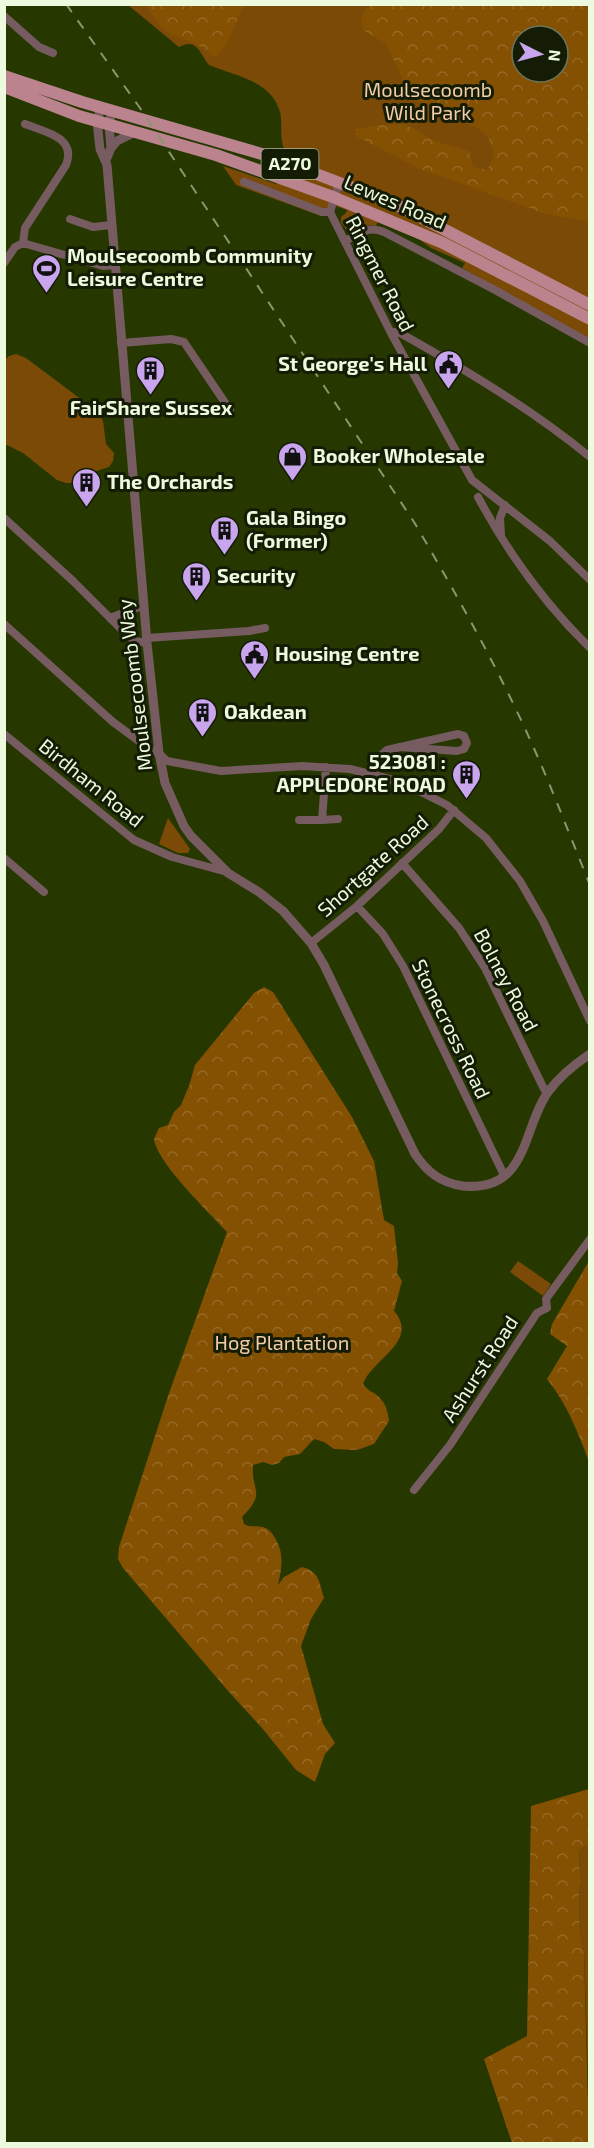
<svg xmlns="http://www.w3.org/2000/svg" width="594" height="2148" font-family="'Exo 2',sans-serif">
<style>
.green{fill:#7b4a06;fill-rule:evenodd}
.forest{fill:url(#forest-crowns);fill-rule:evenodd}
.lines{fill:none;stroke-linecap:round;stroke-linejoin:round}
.minor{stroke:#765b60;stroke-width:8}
.tertiary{stroke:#765b60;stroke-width:9}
.primary{stroke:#ba838d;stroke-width:12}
.rail{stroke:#88976d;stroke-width:2;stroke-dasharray:10 10;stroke-linecap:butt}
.labels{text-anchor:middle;stroke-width:6;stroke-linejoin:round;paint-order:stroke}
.shield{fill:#141c06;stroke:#acb79c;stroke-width:1.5}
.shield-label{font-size:18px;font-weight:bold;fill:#edfadd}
.park-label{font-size:20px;fill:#f2cda7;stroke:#141c06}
.street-label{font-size:20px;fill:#edfadd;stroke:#141c06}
.poi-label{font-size:20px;font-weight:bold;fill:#edfadd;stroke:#141c06;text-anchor:start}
</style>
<defs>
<pattern id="forest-crowns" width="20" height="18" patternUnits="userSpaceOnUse" patternTransform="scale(1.5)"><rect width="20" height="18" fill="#845002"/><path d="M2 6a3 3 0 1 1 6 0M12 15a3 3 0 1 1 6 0" fill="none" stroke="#966a26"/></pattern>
</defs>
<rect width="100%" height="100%" fill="#263800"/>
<path class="green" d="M128,5H589V340L462,268L465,263L431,248L412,234L378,221L376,226C365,223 358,231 347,230L341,223V217L346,213L347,210L330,204L321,216L236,185L223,166L276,184L293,156L289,151L284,149C279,136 283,125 280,112C271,80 235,76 209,65C200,54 197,37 179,47ZM522,36H558V72H522Z
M16,354L26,358L98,412L103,421L106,444L114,453L113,461L109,467L93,472L77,483H66L57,480L23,453L5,444V360L9,356Z
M168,818L190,849L188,853H178L159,844Z
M518,1261L551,1284L543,1296L510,1272Z
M589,1844V2108L584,1951L580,1933L579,1889L582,1881L579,1864L580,1850Z"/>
<path class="forest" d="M369,4L589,5V222L546,214L418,168L354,135L357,129L379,125L405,124L435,141L469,151L473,167L487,170L493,159V150L488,137L475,126L445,116L410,95L386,44L363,30L361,18ZM522,36H558V72H522Z
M146,5H244L227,43L217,56H211C195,37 183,43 166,31C156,24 152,13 146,5Z
M264,987L273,992L352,1117L374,1161L384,1220L394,1226L398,1263L397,1273L402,1281L394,1311C420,1341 372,1359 363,1384C370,1393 373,1391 379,1397C386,1403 388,1413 389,1421L374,1444L357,1450L334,1449L324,1442L314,1439L300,1454L284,1457L279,1463L272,1465L263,1462L253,1465C251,1492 267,1492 242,1517L244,1524C251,1528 255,1525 262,1527C267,1528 271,1531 273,1535C285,1552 282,1567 278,1585L284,1577L302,1567C320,1572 319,1582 324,1598L311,1619L301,1646L323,1724L335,1743L325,1754L315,1782L296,1770L262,1728L229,1692L123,1568L118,1559L119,1547L168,1396L227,1232C209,1212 157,1163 154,1139L159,1128L168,1125L174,1112L181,1105L189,1086L195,1065L254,993Z
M589,1261V1462C578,1432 567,1404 547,1379L567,1346L550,1334L552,1324Z
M589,1789V1844L580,1850L579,1864L582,1881L579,1889L580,1933L584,1951L589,2143H512L484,2059L527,2036L531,1806Z"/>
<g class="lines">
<path class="minor" d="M4,16L39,47L53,53
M244,182L322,212H330
M339,183L330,212L391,333L472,480L550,541L590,580
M70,219L93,227L111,225
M345,241C360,234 367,225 384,232L495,290L590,343
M23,243L25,228L66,165C77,137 45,132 25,124
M23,243L103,266L115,265
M4,263L15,247L23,243
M391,333L394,332L400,333C466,370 531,409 590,457
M121,343L171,339L184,342L230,410
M478,497C508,553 544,603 590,648
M4,518L73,581L126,634L135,641L147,643
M501,535L500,518L505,505
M110,618L144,605
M4,624L113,722L151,750L159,753L167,761L221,771L302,766L350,769L401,782L447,805L486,838L520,881L543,921L590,1021
M147,638L249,631L265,628
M4,734L134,840L172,857L227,872
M374,774L379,757L387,750L458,734L464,736L467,743L464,749L457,751L399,747
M299,820H322L326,767
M322,820L338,819
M4,858L44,892
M402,863L459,928L485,968L544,1089L548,1092
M357,906L383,934L403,966L504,1175
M311,943L357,906L439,829L454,810
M414,1490L450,1445L537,1313L547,1308L546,1299L590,1239"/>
<path class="tertiary" d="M101,107L97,121L100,149L107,165L147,643L159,753L165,783L184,826L191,836L228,873L259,892L283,911L311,943L324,965L415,1154C427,1172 441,1183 463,1186C529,1192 522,1128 548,1092C559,1077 575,1064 590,1054
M111,148L117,141L135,132
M106,160L111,148L109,125L112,110"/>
<path class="primary" d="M4,76L82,102L269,156L395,204L590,305
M4,87L79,116L216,155L333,197L443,243L590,319"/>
<path class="rail" d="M66,4L140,108L414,522C458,597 501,673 536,753C555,796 572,841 590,885"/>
</g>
<defs>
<symbol id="stadium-pin" viewBox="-11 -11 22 30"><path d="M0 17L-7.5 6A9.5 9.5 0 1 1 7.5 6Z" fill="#c9a5ee" stroke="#141c06"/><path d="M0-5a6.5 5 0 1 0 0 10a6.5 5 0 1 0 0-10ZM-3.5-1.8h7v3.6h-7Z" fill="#111"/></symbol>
<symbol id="civic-pin" viewBox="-11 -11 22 30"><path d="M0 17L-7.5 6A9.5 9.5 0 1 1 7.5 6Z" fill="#c9a5ee" stroke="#141c06"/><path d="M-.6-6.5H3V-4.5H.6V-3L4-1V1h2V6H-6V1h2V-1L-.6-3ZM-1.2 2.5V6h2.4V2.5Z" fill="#111"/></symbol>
<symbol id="building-pin" viewBox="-11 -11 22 30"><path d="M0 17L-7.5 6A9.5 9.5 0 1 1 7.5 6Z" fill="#c9a5ee" stroke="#141c06"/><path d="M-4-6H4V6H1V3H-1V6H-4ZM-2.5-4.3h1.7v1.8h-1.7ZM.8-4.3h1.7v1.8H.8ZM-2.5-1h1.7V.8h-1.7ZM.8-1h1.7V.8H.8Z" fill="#111"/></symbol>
<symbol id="shop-pin" viewBox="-11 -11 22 30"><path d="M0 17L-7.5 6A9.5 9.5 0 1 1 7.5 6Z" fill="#c9a5ee" stroke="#141c06"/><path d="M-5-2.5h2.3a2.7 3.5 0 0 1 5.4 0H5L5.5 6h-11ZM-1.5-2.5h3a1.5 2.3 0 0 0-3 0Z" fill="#111"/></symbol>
</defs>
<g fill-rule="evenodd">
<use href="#stadium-pin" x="30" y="252" width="33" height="45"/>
<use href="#civic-pin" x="432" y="348" width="33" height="45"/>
<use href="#building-pin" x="134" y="354" width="33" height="45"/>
<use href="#shop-pin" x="276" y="440" width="33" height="45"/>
<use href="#building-pin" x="70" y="466" width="33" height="45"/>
<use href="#building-pin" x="208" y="514" width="33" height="45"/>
<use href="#building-pin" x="180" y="560" width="33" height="45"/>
<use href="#civic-pin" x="238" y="638" width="33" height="45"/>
<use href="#building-pin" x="186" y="696" width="33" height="45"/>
<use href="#building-pin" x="450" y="758" width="33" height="45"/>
</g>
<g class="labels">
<rect class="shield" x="261.5" y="149" width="57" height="30" rx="4.5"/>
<g class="shield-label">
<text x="290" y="170">A270</text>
</g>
<g class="park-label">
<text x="428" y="97">Moulsecoomb<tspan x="428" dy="23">Wild Park</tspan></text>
<text x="282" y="1350">Hog Plantation</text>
</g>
<g class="street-label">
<text transform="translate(395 202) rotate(23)" y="7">Lewes Road</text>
<text transform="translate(380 274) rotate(63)" y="7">Ringmer Road</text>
<text transform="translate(135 685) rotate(-97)" y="7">Moulsecoomb Way</text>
<text transform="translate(91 783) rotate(39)" y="7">Birdham Road</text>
<text transform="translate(373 866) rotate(-42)" y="7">Shortgate Road</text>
<text transform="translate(506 980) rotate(62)" y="7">Bolney Road</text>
<text transform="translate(451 1029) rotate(64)" y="7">Stonecross Road</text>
<text transform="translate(480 1369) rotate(-57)" y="7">Ashurst Road</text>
</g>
<g class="poi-label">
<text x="67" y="263">Moulsecoomb Community<tspan x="67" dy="23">Leisure Centre</tspan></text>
<text x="427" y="371" text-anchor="end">St George's Hall</text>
<text x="151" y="415" text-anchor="middle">FairShare Sussex</text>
<text x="313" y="463">Booker Wholesale</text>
<text x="107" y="489">The Orchards</text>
<text x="246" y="525">Gala Bingo<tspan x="246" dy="23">(Former)</tspan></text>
<text x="217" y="583">Security</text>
<text x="275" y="661">Housing Centre</text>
<text x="224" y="719">Oakdean</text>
<text x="446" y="769" text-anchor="end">523081 :<tspan x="446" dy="23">APPLEDORE ROAD</tspan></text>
</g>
</g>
<rect width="594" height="2148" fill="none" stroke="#edfadd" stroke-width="12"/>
<g transform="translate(540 54) rotate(96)"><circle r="28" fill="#141c06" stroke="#6b755c" stroke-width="1.5"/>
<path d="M0-4.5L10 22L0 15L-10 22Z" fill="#c9a5ee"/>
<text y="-9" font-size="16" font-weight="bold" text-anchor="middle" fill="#edfadd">N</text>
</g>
</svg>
